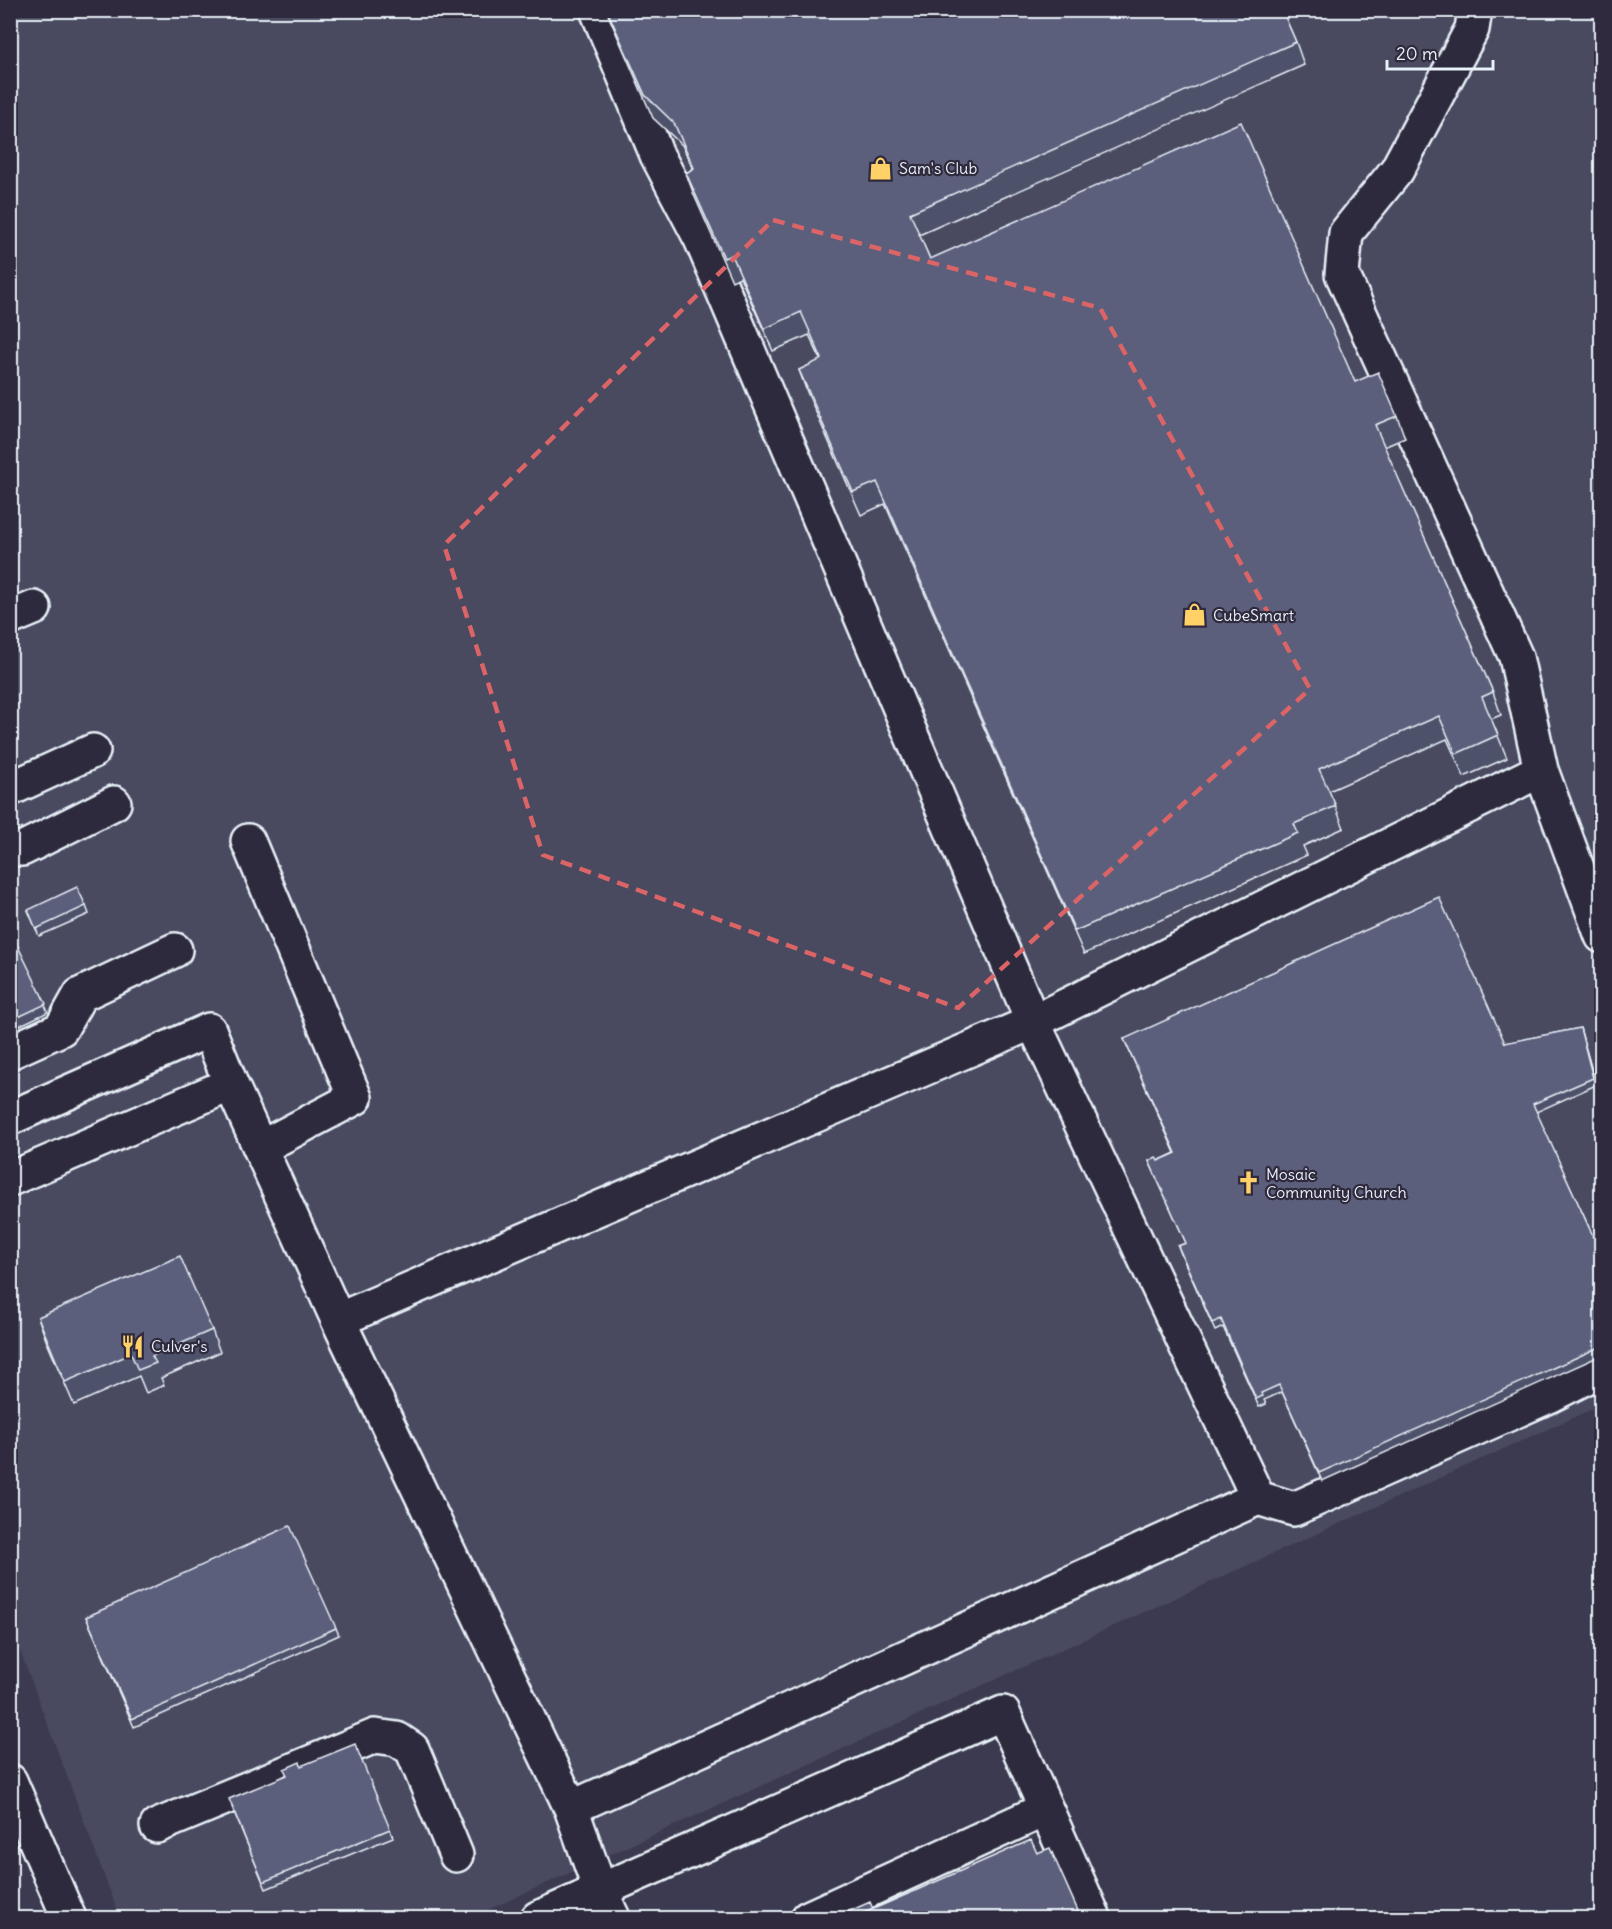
<svg xmlns="http://www.w3.org/2000/svg" width="1612" height="1929" font-family="Delius,sans-serif">
<style>
.built{fill:#484860}
.lines{fill:none;stroke-linecap:round;stroke-linejoin:round}
.minor-casing{stroke:#e8f1f8;stroke-width:38}
.major-casing{stroke:#e8f1f8;stroke-width:38}
.minor{stroke:#2f2a3d;stroke-width:33}
.major{stroke:#2f2a3d;stroke-width:33}
.wall{fill:#4e516a;stroke:#e8f1f8;stroke-width:1.5}
.shaded-wall{fill:#404256;stroke:#e8f1f8;stroke-width:1.5}
.building{fill:#5b5e7b;stroke:#e8f1f8;stroke-width:1.5}
.marked{fill:none;stroke:#db6466;stroke-width:4.5;stroke-dasharray:12 8;stroke-linejoin:round}
.labels{text-anchor:middle;stroke-width:4.5;stroke-linejoin:round;paint-order:stroke}
.poi-label{font-size:16px;fill:#e8f1f8;stroke:#2f2a3d;text-anchor:start}
</style>
<rect width="100%" height="100%" fill="#3c3a50"/>
<filter id="ink" filterUnits="userSpaceOnUse"><feTurbulence type="fractalNoise" baseFrequency=".0167" numOctaves="2"/><feDisplacementMap in="SourceGraphic" scale="12" xChannelSelector="R" yChannelSelector="G"/><feConvolveMatrix kernelMatrix="1 2 1 2 8 2 1 2 1" color-interpolation-filters="sRGB"/></filter>
<g filter="url(#ink)">
<path class="built" d="M11,11H1601V1405L470,1918H120L11,1627Z"/>
<g class="lines">
<defs>
<path id="minor" d="M10,618L34,608
M1541,770L1602,936
M10,789L93,751
M248,841L355,1098L260,1148
M10,848L22,849L114,803
M10,1052L61,1029L80,995L175,950
M10,1118L209,1030L231,1084L338,1320L1033,1022L701,239L657,155L597,10
M10,1179L231,1084
M338,1320L571,1808L1258,1498L1033,1022L1541,770L1516,657L1342,274L1346,233L1397,170L1472,29L1475,10
M1258,1498L1294,1509L1549,1396L1602,1369
M571,1808L600,1890L613,1918
M1046,1809L1094,1918
M157,1826L375,1736L397,1739L412,1749L456,1855
M538,1918L1003,1713L1046,1809L808,1918"/>
<path id="major" d="M10,1781L69,1918"/>
</defs>
<use href="#minor" class="minor-casing"/>
<use href="#major" class="major-casing"/>
<use href="#minor" class="minor"/>
<use href="#major" class="major"/>
</g>
<path class="wall" d="M606,10H1282L1296,42L1304,65L919,235L930,259L1355,382L1397,416L1405,438L1384,447L1493,692L1501,715L1491,719L1507,758L1464,777L1447,739L1329,791L1344,828L1303,846L1307,855L1084,954L885,504L861,515L807,392L799,370L821,360L809,335L773,351L740,277L732,281L694,195L686,173L693,169L682,145L653,118Z
M86,906L89,914L39,936L28,910Z
M10,930L48,1012L10,1030Z
M1580,1028L1596,1085L1536,1112L1602,1256V1355L1322,1481L1282,1392L1264,1400L1266,1404L1259,1407L1223,1327L1215,1331L1181,1254L1178,1246L1186,1243L1149,1161H1158L1175,1153L1124,1039L1505,1043Z
M38,1317L212,1330L220,1352L161,1378L164,1385L146,1393L139,1376L74,1405L46,1340Z
M86,1617L336,1628L339,1635L134,1727Z
M301,1766L390,1829L393,1837L266,1889L232,1807Z
M1037,1853L1078,1911L1081,1918H837L873,1909Z"/>
<path class="shaded-wall" d="M1580,1028L1582,1036L1596,1085L1593,1078Z"/>
<path class="building" d="M607,10H1282L1296,42L910,213L930,259L1241,122L1355,382L1378,372L1397,416L1375,425L1493,692L1482,697L1498,735L1456,754L1439,716L1319,769L1336,806L1294,824L1298,833L1075,931L877,482L853,492L799,370L822,359L801,312L764,329L732,255L724,258L686,173L694,168L674,123L645,95Z
M77,887L86,906L36,929L28,910Z
M1439,897L1505,1043L1580,1028L1593,1078L1533,1104L1602,1256V1346L1319,1473L1279,1385L1261,1393L1263,1396L1256,1399L1221,1319L1212,1323L1178,1246L1186,1243L1149,1161L1156,1157L1158,1161L1176,1153L1124,1039Z
M10,930L46,1004L10,1021Z
M180,1256L212,1330L152,1356L156,1363L138,1370L131,1354L65,1382L38,1317Z
M290,1526L336,1628L132,1719L86,1617Z
M355,1744L390,1829L263,1882L229,1799L287,1775L284,1769L300,1762L301,1766Z
M1031,1840L1037,1853L1050,1848L1078,1911L1065,1917L1066,1918H853Z
M870,1902L873,1909L853,1918H837L836,1917Z"/>
</g>
<path class="marked" d="M773,220L1100,308L1310,689L958,1008L543,855L444,545Z"/>
<defs>
<symbol id="shop-bare" viewBox="-9 -9 18 18"><path d="M-5-2.5h2.3a2.7 3.5 0 0 1 5.4 0H5L5.5 6h-11ZM-1.5-2.5h3a1.5 2.3 0 0 0-3 0Z" fill="#ffd166" stroke="#2f2a3d" stroke-width="2.5" paint-order="stroke"/></symbol>
<symbol id="church-bare" viewBox="-9 -9 18 18"><path d="M-1.2-6h2.4v3.5h3.3v2.4h-3.3V6h-2.4V-.1h-3.3v-2.4h3.3Z" fill="#ffd166" stroke="#2f2a3d" stroke-width="2.5" paint-order="stroke"/></symbol>
<symbol id="restaurant-bare" viewBox="-9 -9 18 18"><path d="M-5-6h1v4h1v-4h1v4h1v-4h1v5L-1.5 .5V6h-2V.5L-5-1ZM5-6V6H3V1.5H1.5Q1.5-4 5-6Z" fill="#ffd166" stroke="#2f2a3d" stroke-width="2.5" paint-order="stroke"/></symbol>
</defs>
<g fill-rule="evenodd">
<use href="#shop-bare" x="864" y="152" width="33" height="33"/>
<use href="#shop-bare" x="1178" y="598" width="33" height="33"/>
<use href="#church-bare" x="1232" y="1166" width="33" height="33"/>
<use href="#restaurant-bare" x="116" y="1330" width="33" height="33"/>
</g>
<g class="labels">
<g class="poi-label">
<text x="899" y="174">Sam's Club</text>
<text x="1213" y="621">CubeSmart</text>
<text x="1266" y="1180">Mosaic<tspan x="1266" dy="18">Community Church</tspan></text>
<text x="151" y="1352">Culver's</text>
</g>
</g>
<rect width="1612" height="1929" fill="none" stroke="#2f2a3d" stroke-width="36"/>
<rect x="18" y="18" width="1576" height="1893" fill="none" stroke="#e8f1f8" stroke-width="2" filter="url(#ink)"/>
<path d="M1387 60v9h106v-9" fill="none" stroke="#e8f1f8" stroke-width="3"/>
<text x="1396" y="60" font-size="18" fill="#e8f1f8" stroke="#2f2a3d" stroke-width="4.5" paint-order="stroke">20 m</text>
</svg>
